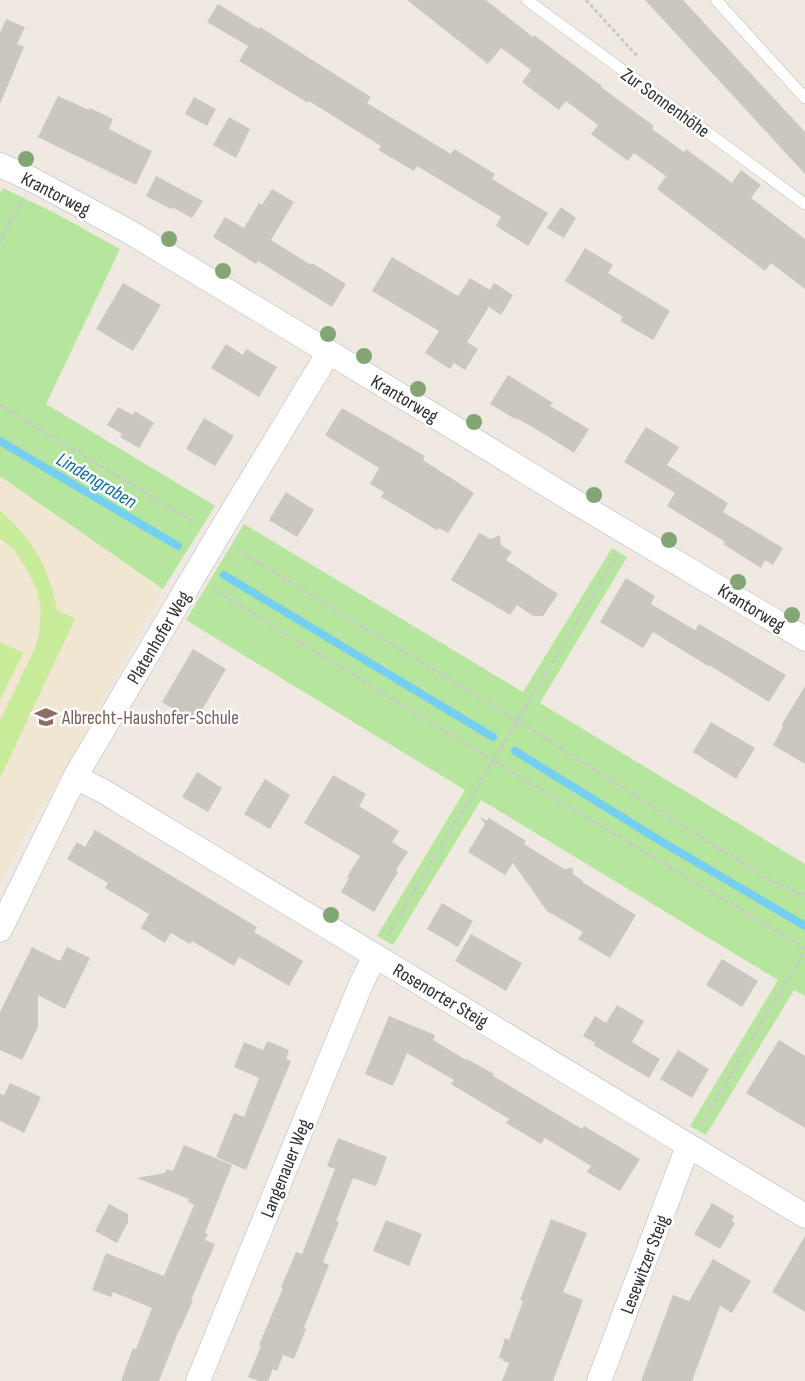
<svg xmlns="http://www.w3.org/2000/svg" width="805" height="1381" font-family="'Sofia Sans Condensed',sans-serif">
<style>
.education{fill:#f0e6d1}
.green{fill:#b6e59e}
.pitch{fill:#c9ec9a}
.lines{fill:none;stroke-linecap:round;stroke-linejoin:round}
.stream{stroke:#75cff0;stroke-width:8}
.building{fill:#cbc7bf}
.lane-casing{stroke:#b4b7c1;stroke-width:12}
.street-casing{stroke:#b4b7c1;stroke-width:25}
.path{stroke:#c9c9c9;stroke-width:3;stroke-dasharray:4 2.5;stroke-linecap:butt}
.lane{stroke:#fff;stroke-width:11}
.street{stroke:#fff;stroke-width:24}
.tree{fill:#84a574}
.labels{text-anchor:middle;stroke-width:5;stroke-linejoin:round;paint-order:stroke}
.street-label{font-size:19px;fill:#2e2e2e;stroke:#fff}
.education-label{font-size:19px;fill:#785e54;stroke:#fff;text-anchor:start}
.water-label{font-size:20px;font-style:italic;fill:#0d6fa3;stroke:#fff}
</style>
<rect width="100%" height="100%" fill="#efe9e1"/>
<path class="education" d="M0,476L163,589L64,771L31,822L0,885Z"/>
<path class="green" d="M3,188L53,212L120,249L46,404L215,506L163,589L0,476V193Z
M244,524L523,692L612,548L627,557L540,703L805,864V996L794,990L706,1135L690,1126L778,980L481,800L393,945L377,936L465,790L186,620Z"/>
<path class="pitch" d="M0,511C32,538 50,569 57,610L75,619L0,778V721L35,648L39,634L41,608L37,591L27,569L14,550L0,538Z
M0,642L23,653L0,700Z"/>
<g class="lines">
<path class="stream" d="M0,441L178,546
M224,575L493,737
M515,751L659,840L805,926"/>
</g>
<path class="building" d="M407,0H486L533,37L534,35L602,86L601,87L654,126L652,129L684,152L686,149L732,183L741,170L761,185L751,198L805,239V289L771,263L765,271L657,189L666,176L634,153L628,161L591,134L598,125L566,101L559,110L522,82L531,70L501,48L488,64Z
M645,0H683L805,132V174Z
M218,4L259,29L260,27L371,97L367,103L451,154L454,149L495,174L492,179L548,213L528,246L496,226L501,217L417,166L414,171L378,150L381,146L309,101L308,103L239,61L248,46L207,22Z
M6,19L25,27L17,44L24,47L0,104V33Z
M58,96L89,110L90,108L113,119L109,129L152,151L136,185L38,137Z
M194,97L216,109L207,126L185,114Z
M229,117L250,129L236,158L213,145Z
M156,176L203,201L192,218L172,207L171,209L146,196Z
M272,189L294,202L271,240L311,265L312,263L346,284L332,307L258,261L256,264L213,237L225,217L244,228L259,203L262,205Z
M561,207L576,218L564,238L547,228Z
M585,248L613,265L608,273L670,311L653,340L620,321L623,317L565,281Z
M392,257L458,296L470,278L490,290L494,283L513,295L501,315L489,307L467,342L478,349L465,370L454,363L450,369L425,353L439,331L372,291Z
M123,283L161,305L133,351L96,329Z
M226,344L243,355L246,349L277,367L259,397L211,368Z
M508,375L553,403L550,406L589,429L574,453L536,429L516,418L515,419L490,404Z
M118,407L133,415L135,411L154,423L139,448L120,437L122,434L107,425Z
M342,408L425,456L423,460L474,493L448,533L439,528L437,530L381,497L384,492L370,484L379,468L325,435Z
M204,418L234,436L215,466L186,449Z
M646,427L679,447L667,465L728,503L723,512L783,548L773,565L765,560L761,568L723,544L725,542L667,506L675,493L624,462Z
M286,492L314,510L297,537L269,520Z
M479,533L491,539L500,535L501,545L512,552L506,560L558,594L543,616H533L517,605L510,615L451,580Z
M626,578L655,596L651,604L695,630L699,624L786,675L769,702L709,665L708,666L653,632L643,648L600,622Z
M193,649L226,669L195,722L162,702Z
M805,686V764L773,745L783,727L782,724Z
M711,722L755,748L736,779L693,752Z
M197,772L222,788L208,812L182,797Z
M333,775L366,794L359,806L399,831L392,842L408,852L396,870L398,872L374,912L341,892L349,878L347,877L360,856L304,823Z
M265,779L290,795L270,829L244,814Z
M480,817L487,821L489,818L526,841L524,844L564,869L573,868V874L583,881L582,882L636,915L610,958L578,939L583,932L547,911L513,863L505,875L468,852L485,824Z
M95,830L257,927L254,932L303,961L289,986L239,957L234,966L192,941L190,944L171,933L165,943L141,928L149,914L105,888L108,883L67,859L77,842L85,847Z
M442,903L473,921L458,947L427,929Z
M471,934L522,963L506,991L455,961Z
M32,947L60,961L67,947L90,958L65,1009L38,995V1027L22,1060L0,1050V1012Z
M722,959L758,981L742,1007L706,985Z
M617,1005L644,1021L632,1042L660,1059L649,1078L593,1045L595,1043L583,1036L595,1016L606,1023Z
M389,1016L435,1035L433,1040L466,1060L467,1059L494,1074L493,1076L582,1129L584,1126L640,1159L620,1191L587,1172L591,1166L545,1138L541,1144L506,1123L509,1119L451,1084L454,1080L407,1053L393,1086L365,1074Z
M779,1040L805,1056V1128L746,1093Z
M267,1041L289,1050L286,1059L291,1061L246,1170L216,1157L234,1113L244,1117L259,1078L234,1067L244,1042L263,1050Z
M678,1050L709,1069L692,1098L660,1079Z
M10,1083L41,1097L24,1133L0,1121V1094L4,1095Z
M338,1138L387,1157L376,1186L353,1178L336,1221L339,1222L323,1262L329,1265L304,1328L306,1329L294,1359L283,1355L277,1371L273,1369L268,1381H259L248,1377L261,1346L259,1345L283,1288L281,1287L296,1252L302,1254L335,1169L327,1166Z
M184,1145L232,1165L205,1233L208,1234L205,1240L215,1244L191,1300H193L180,1330H179L159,1381H121L133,1348L136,1349L152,1308L113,1292L111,1297L92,1290L106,1253L164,1276L194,1205L188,1202L189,1199L137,1178L165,1173L167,1169L173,1171Z
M712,1203L734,1216L732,1221L735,1223L720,1249L694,1234Z
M109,1204L128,1214V1222L117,1243L95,1231Z
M551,1219L587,1233L563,1292L583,1300L553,1381H502L509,1363L503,1361V1359L499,1358L505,1338L509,1340L523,1301L520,1300Z
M386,1220L422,1234L409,1266L373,1251Z
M805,1236V1312L772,1292Z
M713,1259L751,1281L732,1313L720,1306L692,1381H641L673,1295L689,1301Z"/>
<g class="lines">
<defs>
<path id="lane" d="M527,0L805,204
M716,0L805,98"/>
<path id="street" d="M0,165L33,180L128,231L443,421L572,500L805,639
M75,777L103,791L805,1216
M0,930L75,777L217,537L329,352
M198,1381L361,984L375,956
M599,1381L688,1146"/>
</defs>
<use href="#lane" class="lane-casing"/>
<use href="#street" class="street-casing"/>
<path class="path" d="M586,0L638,57
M0,242L22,200
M0,405L197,524
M238,550L518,721L769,880L805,896
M213,589L546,793L805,948
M387,936L618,554
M701,1124L805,951"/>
<use href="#lane" class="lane"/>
<use href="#street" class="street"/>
</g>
<g class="tree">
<circle cx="26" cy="159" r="8"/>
<circle cx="169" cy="239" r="8"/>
<circle cx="223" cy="271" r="8"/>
<circle cx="328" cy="334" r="8"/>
<circle cx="364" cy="356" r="8"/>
<circle cx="418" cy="389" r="8"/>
<circle cx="474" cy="422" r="8"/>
<circle cx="594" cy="495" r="8"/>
<circle cx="669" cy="540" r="8"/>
<circle cx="738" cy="582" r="8"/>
<circle cx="792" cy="615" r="8"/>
<circle cx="331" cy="915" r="8"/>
</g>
<defs>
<symbol id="school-bare" viewBox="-9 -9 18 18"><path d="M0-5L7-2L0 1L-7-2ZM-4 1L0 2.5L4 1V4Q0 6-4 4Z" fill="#8d6e63" stroke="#fff" stroke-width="2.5" paint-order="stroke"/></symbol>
</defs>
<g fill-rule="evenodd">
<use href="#school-bare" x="30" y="701" width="32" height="32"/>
</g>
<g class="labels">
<g class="street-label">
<text transform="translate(666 102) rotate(36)" y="7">Zur Sonnenhöhe</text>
<text transform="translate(56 193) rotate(27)" y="7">Krantorweg</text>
<text transform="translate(405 398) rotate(31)" y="7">Krantorweg</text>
<text transform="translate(752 607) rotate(31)" y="7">Krantorweg</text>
<text transform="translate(158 637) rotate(-59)" y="7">Platenhofer Weg</text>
<text transform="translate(441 995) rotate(31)" y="7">Rosenorter Steig</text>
<text transform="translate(285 1168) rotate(-68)" y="7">Langenauer Weg</text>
<text transform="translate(644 1264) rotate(-69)" y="7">Lesewitzer Steig</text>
</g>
<g class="education-label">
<text x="62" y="724">Albrecht-Haushofer-Schule</text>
</g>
<g class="water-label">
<text transform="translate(97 480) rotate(31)" y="7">Lindengraben</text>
</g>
</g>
</svg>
